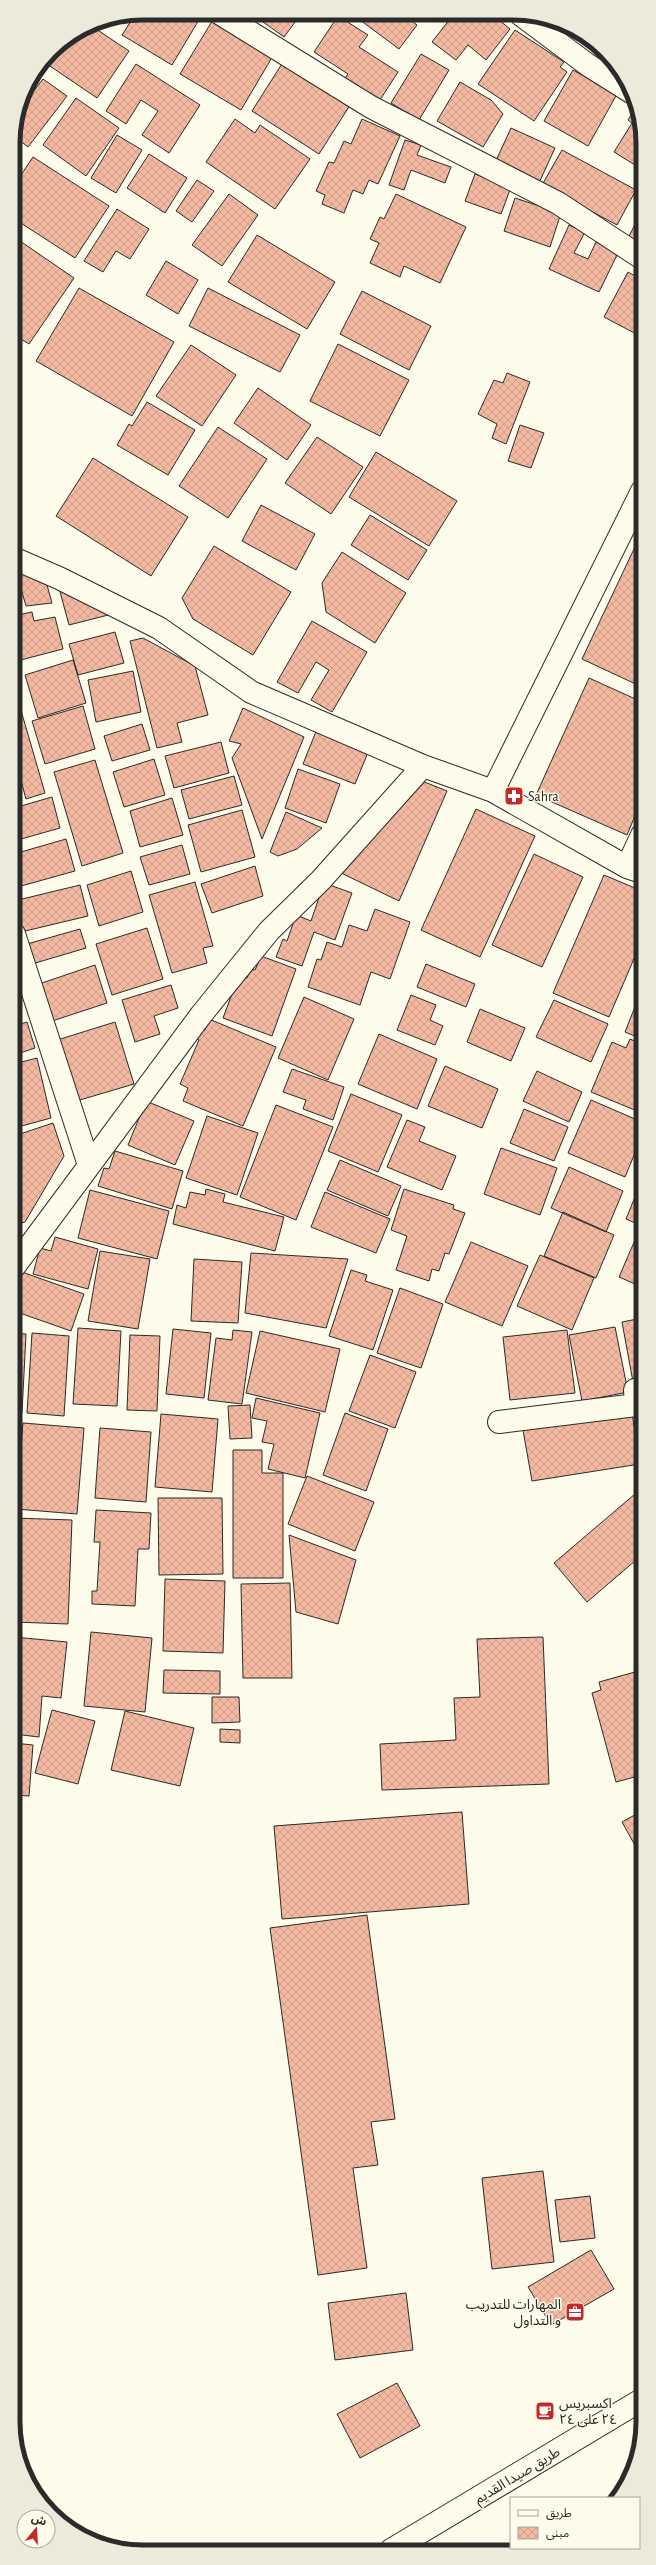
<svg xmlns="http://www.w3.org/2000/svg" width="656" height="2565" font-family="'Alegreya Sans','Noto Sans Arabic',sans-serif">
<style>
.building{fill:url(#building-cross-hatch);stroke:#2b2b2b}
.lines{fill:none;stroke-linecap:round;stroke-linejoin:round}
.minor-casing{stroke:#2b2b2b;stroke-width:24}
.highway-casing{stroke:#2b2b2b;stroke-width:24}
.minor{stroke:#fdfbea;stroke-width:22}
.highway{stroke:#fdfbea;stroke-width:22}
.labels{text-anchor:middle;stroke-width:3;stroke-linejoin:round;paint-order:stroke}
.poi-label{font-size:14px;fill:#2b2b2b;stroke:#fdfbea;text-anchor:start}
.street-label{font-size:14px;fill:#2b2b2b;stroke:#fdfbea}
.rim{fill:none;stroke:#2b2b2b;stroke-width:5}
</style>
<defs>
<pattern id="building-cross-hatch" width="8" height="8" patternUnits="userSpaceOnUse"><rect width="8" height="8" fill="#f2b8a0"/><path d="M0 0l8 8M0 8l8-8" fill="none" stroke="#d09e8a"/></pattern>
</defs>
<rect width="100%" height="100%" fill="#fdfbea"/>
<path class="building" d="M143,13H203L172,65L122,35L135,15Z
M252,14H301L284,37Z
M352,14L404,15L417,25L399,49Z
M423,15H439L434,22Z
M453,15H493L510,29L486,60L468,45L456,60L432,42Z
M338,16L368,35L359,47L398,72L378,103L343,81L348,74L314,52Z
M214,18L274,54L241,110L180,74Z
M109,20L103,29L93,23H94Z
M90,25L129,51L97,98L44,62L51,51Z
M573,29L578,31L608,57L569,35Z
M515,30L564,62L560,67L567,72L534,121L478,84Z
M421,54L449,70L419,120L391,103Z
M285,59L352,102L319,154L252,111Z
M136,64L200,105L169,153L142,135L158,111L141,100L126,124L106,111Z
M573,70L617,94L588,146L544,121Z
M43,79L67,96L28,147L13,135L22,98L26,101Z
M460,82L491,100L503,114L483,147L437,121Z
M76,98L119,128L86,176L43,145Z
M636,107L642,126V154L635,165L614,152L632,123L628,120Z
M235,119L255,133L260,125L310,159L275,209L206,162Z
M362,119L400,136L378,184L369,180L363,194L353,190L344,213L322,204L325,195L316,191L329,162L334,163L344,141L351,144Z
M511,128L555,148L538,185L494,165Z
M117,135L142,150L116,193L91,178Z
M405,140L421,145L417,155L451,167L445,183L411,170L404,190L389,185Z
M562,150L636,190L617,225L542,185Z
M149,154L187,178L165,213L127,188Z
M33,157L109,206L75,258L13,218V187Z
M475,174L511,187L501,214L465,201Z
M197,180L214,191L192,222L176,211Z
M229,194L258,215L222,266L192,245Z
M396,194L466,227L440,283L404,266L400,277L370,263L379,243L370,239L380,217L384,219Z
M515,198L561,213L550,247L504,231Z
M117,209L149,229L130,259L116,251L103,272L84,261Z
M642,211V248L627,240Z
M569,225L585,232L574,253L588,259L596,242L618,253L599,292L549,269Z
M257,235L335,282L307,329L228,282Z
M20,241L74,278L29,344L13,334V252Z
M166,261L198,280L178,314L146,295Z
M628,272L642,280V337L604,317Z
M79,288L174,342L132,416L36,361Z
M208,288L300,335L280,372L189,326Z
M362,291L431,326L409,370L340,334Z
M338,344L409,380L380,436L310,401Z
M191,345L236,375L202,426L156,396Z
M507,373L530,382L506,444L492,438L497,424L478,414L494,380L503,383Z
M258,388L311,425L287,460L234,423Z
M147,402L195,430L168,475L117,445L129,424L132,426Z
M520,425L544,433L531,468L508,461Z
M218,427L267,459L228,518L179,486Z
M317,437L363,467L331,514L285,483Z
M376,452L457,501L429,546L349,497Z
M93,458L188,517L151,576L56,516Z
M261,505L315,534L296,570L242,541Z
M370,515L427,550L408,580L351,545Z
M642,532V687L582,659Z
M214,546L291,592L253,655L193,619L182,598Z
M342,552L406,593L375,643L326,612L322,583Z
M13,568L47,585L52,603L26,606L22,592L13,593Z
M59,588L120,612L69,625Z
M32,612L34,621L55,617L63,649L13,662V616Z
M312,621L367,652L332,712L311,700L329,670L316,662L298,693L277,682Z
M115,632L124,663L78,675L69,644Z
M143,638L195,666L208,715L177,723L182,742L157,748L130,641Z
M73,660L86,703L38,718L25,675Z
M133,671L141,712L96,722L88,680Z
M589,678L642,702V799L627,835L536,795Z
M18,700L45,793L26,799L14,755L13,701Z
M83,706L95,749L45,764L32,721Z
M243,708L304,737L262,839L232,758L241,744L229,741Z
M142,724L150,750L112,761L104,736Z
M317,729L369,750L355,784L303,764Z
M221,742L229,773L174,788L165,756Z
M154,759L165,795L124,807L113,772Z
M95,760L123,853L82,866L54,772Z
M298,769L340,784L326,823L285,808Z
M234,776L242,805L189,819L181,790Z
M417,779L447,791L399,901L337,871Z
M52,797L60,828L14,841V808Z
M172,798L183,835L140,847L130,811Z
M476,809L535,836L480,957L421,930Z
M242,810L255,857L201,872L188,825Z
M286,812L322,828L297,849L278,856L270,852Z
M66,839L75,871L14,888V854Z
M182,845L190,874L149,885L140,857Z
M534,854L583,877L542,967L492,945Z
M255,866L263,896L212,913L201,884Z
M131,871L143,912L99,926L87,885Z
M604,875L642,891V940L609,1017L553,993Z
M195,882L213,946L203,948L207,963L172,973L149,895Z
M324,883L352,893L335,940L314,932L302,966L276,957L283,939L287,941L296,915L311,921Z
M80,885L88,916L21,932L14,901Z
M375,909L410,922L390,979L371,972L360,1005L308,987L317,959L321,960L327,942L342,947L349,925L367,931Z
M147,928L163,979L112,995L96,944Z
M80,929L86,948L32,964L27,944Z
M261,956L296,969L272,1036L223,1018L239,975L247,978L250,969L255,970Z
M426,964L475,984L466,1007L417,987Z
M95,965L107,1003L49,1022L36,985Z
M171,985L178,1008L154,1016L160,1034L135,1042L122,1000Z
M642,989V1039L625,1032Z
M411,995L436,1005L430,1020L443,1026L435,1045L397,1030Z
M304,997L354,1019L328,1080L278,1058Z
M554,1000L608,1024L591,1062L536,1037Z
M480,1009L525,1028L511,1061L467,1042Z
M209,1019L276,1047L243,1126L183,1101L188,1088L180,1084L199,1040L196,1039L200,1028L205,1030Z
M27,1022L35,1048L14,1055V1026Z
M115,1022L134,1084L73,1102L54,1041Z
M379,1034L437,1059L417,1109L358,1084Z
M630,1039L642,1044V1113L591,1092L612,1042L626,1048Z
M37,1058L51,1118L14,1128V1064Z
M445,1066L498,1089L482,1128L428,1106Z
M292,1069L344,1087L333,1120L303,1109L306,1100L283,1092Z
M537,1071L582,1092L569,1122L523,1101Z
M351,1094L402,1115L378,1172L328,1151Z
M591,1100L642,1122V1136L625,1177L568,1153Z
M146,1101L194,1121L175,1165L128,1145Z
M276,1105L333,1127L296,1220L240,1197Z
M524,1109L568,1127L554,1161L510,1143Z
M207,1116L258,1133L237,1195L186,1178Z
M407,1120L425,1127L419,1141L456,1156L442,1190L387,1167Z
M53,1123L64,1156L25,1222L14,1225V1136Z
M501,1148L557,1168L540,1215L484,1194Z
M115,1151L183,1171L172,1209L98,1186L104,1168L109,1169Z
M340,1160L401,1186L388,1216L327,1190Z
M569,1167L623,1191L606,1232L551,1208Z
M639,1187L642,1188V1226L626,1219Z
M206,1189L225,1194L223,1202L284,1217L275,1251L173,1224L177,1205L186,1208L190,1192L205,1195Z
M404,1189L454,1205L453,1209L465,1213L449,1254L445,1253L439,1271L432,1269L429,1281L396,1270L407,1236L391,1230Z
M90,1190L169,1211L157,1259L78,1238Z
M325,1192L390,1219L376,1253L311,1227Z
M563,1212L614,1235L596,1278L544,1256Z
M638,1233L642,1235V1287L619,1277Z
M55,1237L98,1249L88,1289L33,1274L40,1248L51,1251Z
M471,1242L528,1266L502,1326L445,1302Z
M100,1251L150,1259L138,1329L88,1321Z
M251,1253L348,1259L326,1328L245,1313Z
M540,1255L594,1278L572,1330L517,1306Z
M194,1259L242,1262L238,1323L191,1321Z
M351,1270L367,1275L365,1281L393,1290L373,1350L329,1336Z
M22,1272L84,1294L71,1331L14,1311V1297Z
M400,1288L443,1304L421,1368L377,1353Z
M642,1318V1381L633,1382L622,1322Z
M615,1327L628,1392L582,1401L569,1335Z
M78,1328L121,1331L117,1406L73,1404Z
M173,1329L211,1333L204,1398L166,1394Z
M233,1330L252,1332L242,1404L208,1400L216,1338L232,1340Z
M567,1330L575,1393L510,1400L503,1337Z
M260,1331L340,1349L325,1412L246,1393Z
M14,1333L26,1334L22,1413H14Z
M32,1333L69,1336L64,1416L27,1413Z
M130,1335L160,1336L157,1411L127,1410Z
M370,1355L416,1372L395,1428L349,1411Z
M256,1398L320,1413L305,1478L268,1469L274,1444L262,1442L267,1421L252,1418Z
M250,1405L252,1438L230,1439L228,1406Z
M345,1413L388,1429L366,1491L323,1475Z
M632,1413L640,1464L532,1481L523,1430Z
M161,1414L218,1419L212,1492L155,1487Z
M23,1423L84,1428L77,1514L16,1509Z
M100,1428L151,1432L146,1502L95,1498Z
M233,1450H262V1473H283V1578H233Z
M307,1476L374,1502L355,1551L288,1524Z
M642,1488V1555L587,1602L554,1563Z
M158,1498H222L223,1574L159,1575Z
M96,1510L151,1513L149,1549H138L135,1606L92,1604V1591H97L100,1542H94Z
M14,1518L72,1520L68,1624L14,1622Z
M289,1535L356,1560L338,1624L296,1612Z
M165,1579L225,1581L223,1653L163,1651Z
M290,1583L292,1678H243L241,1584Z
M91,1632L152,1638L145,1712L84,1706Z
M14,1637L67,1642L61,1698L42,1696L39,1737L14,1734Z
M543,1637L549,1784L382,1790L380,1744L456,1740L454,1698L480,1697L477,1639Z
M164,1670L220,1671V1694L163,1693Z
M642,1670V1775L616,1782L592,1693L601,1690L599,1682Z
M212,1697H239L240,1722L212,1723Z
M52,1710L95,1721L78,1784L35,1773Z
M125,1711L194,1728L180,1786L111,1770Z
M220,1729L240,1730V1743L220,1742Z
M14,1743L33,1745L29,1796L14,1795Z
M642,1811L643,1846L637,1849L622,1822Z
M462,1812L469,1904L282,1919L274,1826Z
M367,1915L395,2119L371,2122L378,2165L353,2168L367,2268L318,2275L270,1928Z
M543,2171L554,2262L492,2269L482,2178Z
M590,2196L595,2238L560,2242L555,2200Z
M591,2250L614,2289L551,2325L528,2287Z
M406,2293L413,2350L335,2360L328,2303Z
M397,2383L420,2426L360,2458L337,2414Z"/>
<g class="lines">
<defs>
<path id="minor" d="M219,13L371,107L558,203L642,258
M521,15L588,65L631,92
M13,558L59,578L159,628L251,692L423,766L493,791L627,867L642,872
M493,791L642,491
M627,867L642,835
M14,934L89,1165
M14,1267L201,1015L269,931L321,880L423,766
M499,1422L636,1405L635,1390L642,1389"/>
<path id="highway" d="M391,2550L643,2399"/>
</defs>
<use href="#minor" class="minor-casing"/>
<use href="#highway" class="highway-casing"/>
<use href="#minor" class="minor"/>
<use href="#highway" class="highway"/>
</g>
<defs>
<symbol id="pharmacy-square" viewBox="-11 -11 22 22"><rect x="-9" y="-9" width="18" height="18" rx="4" fill="#c62828" stroke="#fdfbea"/><path d="M-2-6h4v4h4v4h-4v4h-4v-4h-4v-4h4Z" fill="#fff"/></symbol>
<symbol id="office-square" viewBox="-11 -11 22 22"><rect x="-9" y="-9" width="18" height="18" rx="4" fill="#c62828" stroke="#fdfbea"/><path d="M-6-3h4V-5.5h4V-3h4V5H-6ZM-1-4.5V-3h2v-1.5ZM-6 0V1H6V0Z" fill="#fff"/></symbol>
<symbol id="cafe-square" viewBox="-11 -11 22 22"><rect x="-9" y="-9" width="18" height="18" rx="4" fill="#c62828" stroke="#fdfbea"/><path d="M-5.5-4.5H6V0H3Q3 3.5 0 3.5H-2.5Q-5.5 3.5-5.5 0ZM3-3.2v2h1.7v-2ZM-6 4.5H4V6H-6Z" fill="#fff"/></symbol>
</defs>
<g fill-rule="evenodd">
<use href="#pharmacy-square" x="503" y="785" width="22" height="22"/>
<use href="#office-square" x="564" y="2301" width="22" height="22"/>
<use href="#cafe-square" x="534" y="2400" width="22" height="22"/>
</g>
<g class="labels">
<g class="poi-label">
<text x="528" y="801">Sahra</text>
<text x="561" y="2309" text-anchor="end">المهارات للتدريب<tspan x="561" dy="16">و التداول</tspan></text>
<text x="559" y="2408">اكسبريس<tspan x="559" dy="16">٢٤ على ٢٤</tspan></text>
</g>
<g class="street-label">
<text transform="translate(517 2475) rotate(-31)" y="5">طريق صيدا القديم</text>
</g>
</g>
<path d="M0 0H656V2565H0ZM143 20H513A123 123 0 0 1 636 143V2422A123 123 0 0 1 513 2545H143A123 123 0 0 1 20 2422V143A123 123 0 0 1 143 20Z" fill="#eceadb" fill-rule="evenodd"/>
<path class="rim" d="M143 20H513A123 123 0 0 1 636 143V2422A123 123 0 0 1 513 2545H143A123 123 0 0 1 20 2422V143A123 123 0 0 1 143 20Z"/>
<rect x="510" y="2497" width="130" height="52" fill="#fdfbea" stroke="#a9a89e"/>
<rect x="518" y="2510" width="20" height="6" fill="#fdfbea" stroke="#a9a89e"/>
<text x="546" y="2517" font-size="12" fill="#2b2b2b">طريق</text>
<rect x="518" y="2527" width="20" height="12" fill="url(#building-cross-hatch)" stroke="#a9a89e"/>
<text x="546" y="2537" font-size="12" fill="#2b2b2b">مبنى</text>
<g transform="translate(36 2529) rotate(18)"><circle r="19" fill="#fdfbea" stroke="#a9a89e"/>
<path d="M0-3L7 15L0 10L-7 15Z" fill="#c62828"/>
<text y="-6" font-size="11" font-weight="bold" text-anchor="middle" fill="#2b2b2b">ش</text>
</g>
</svg>
